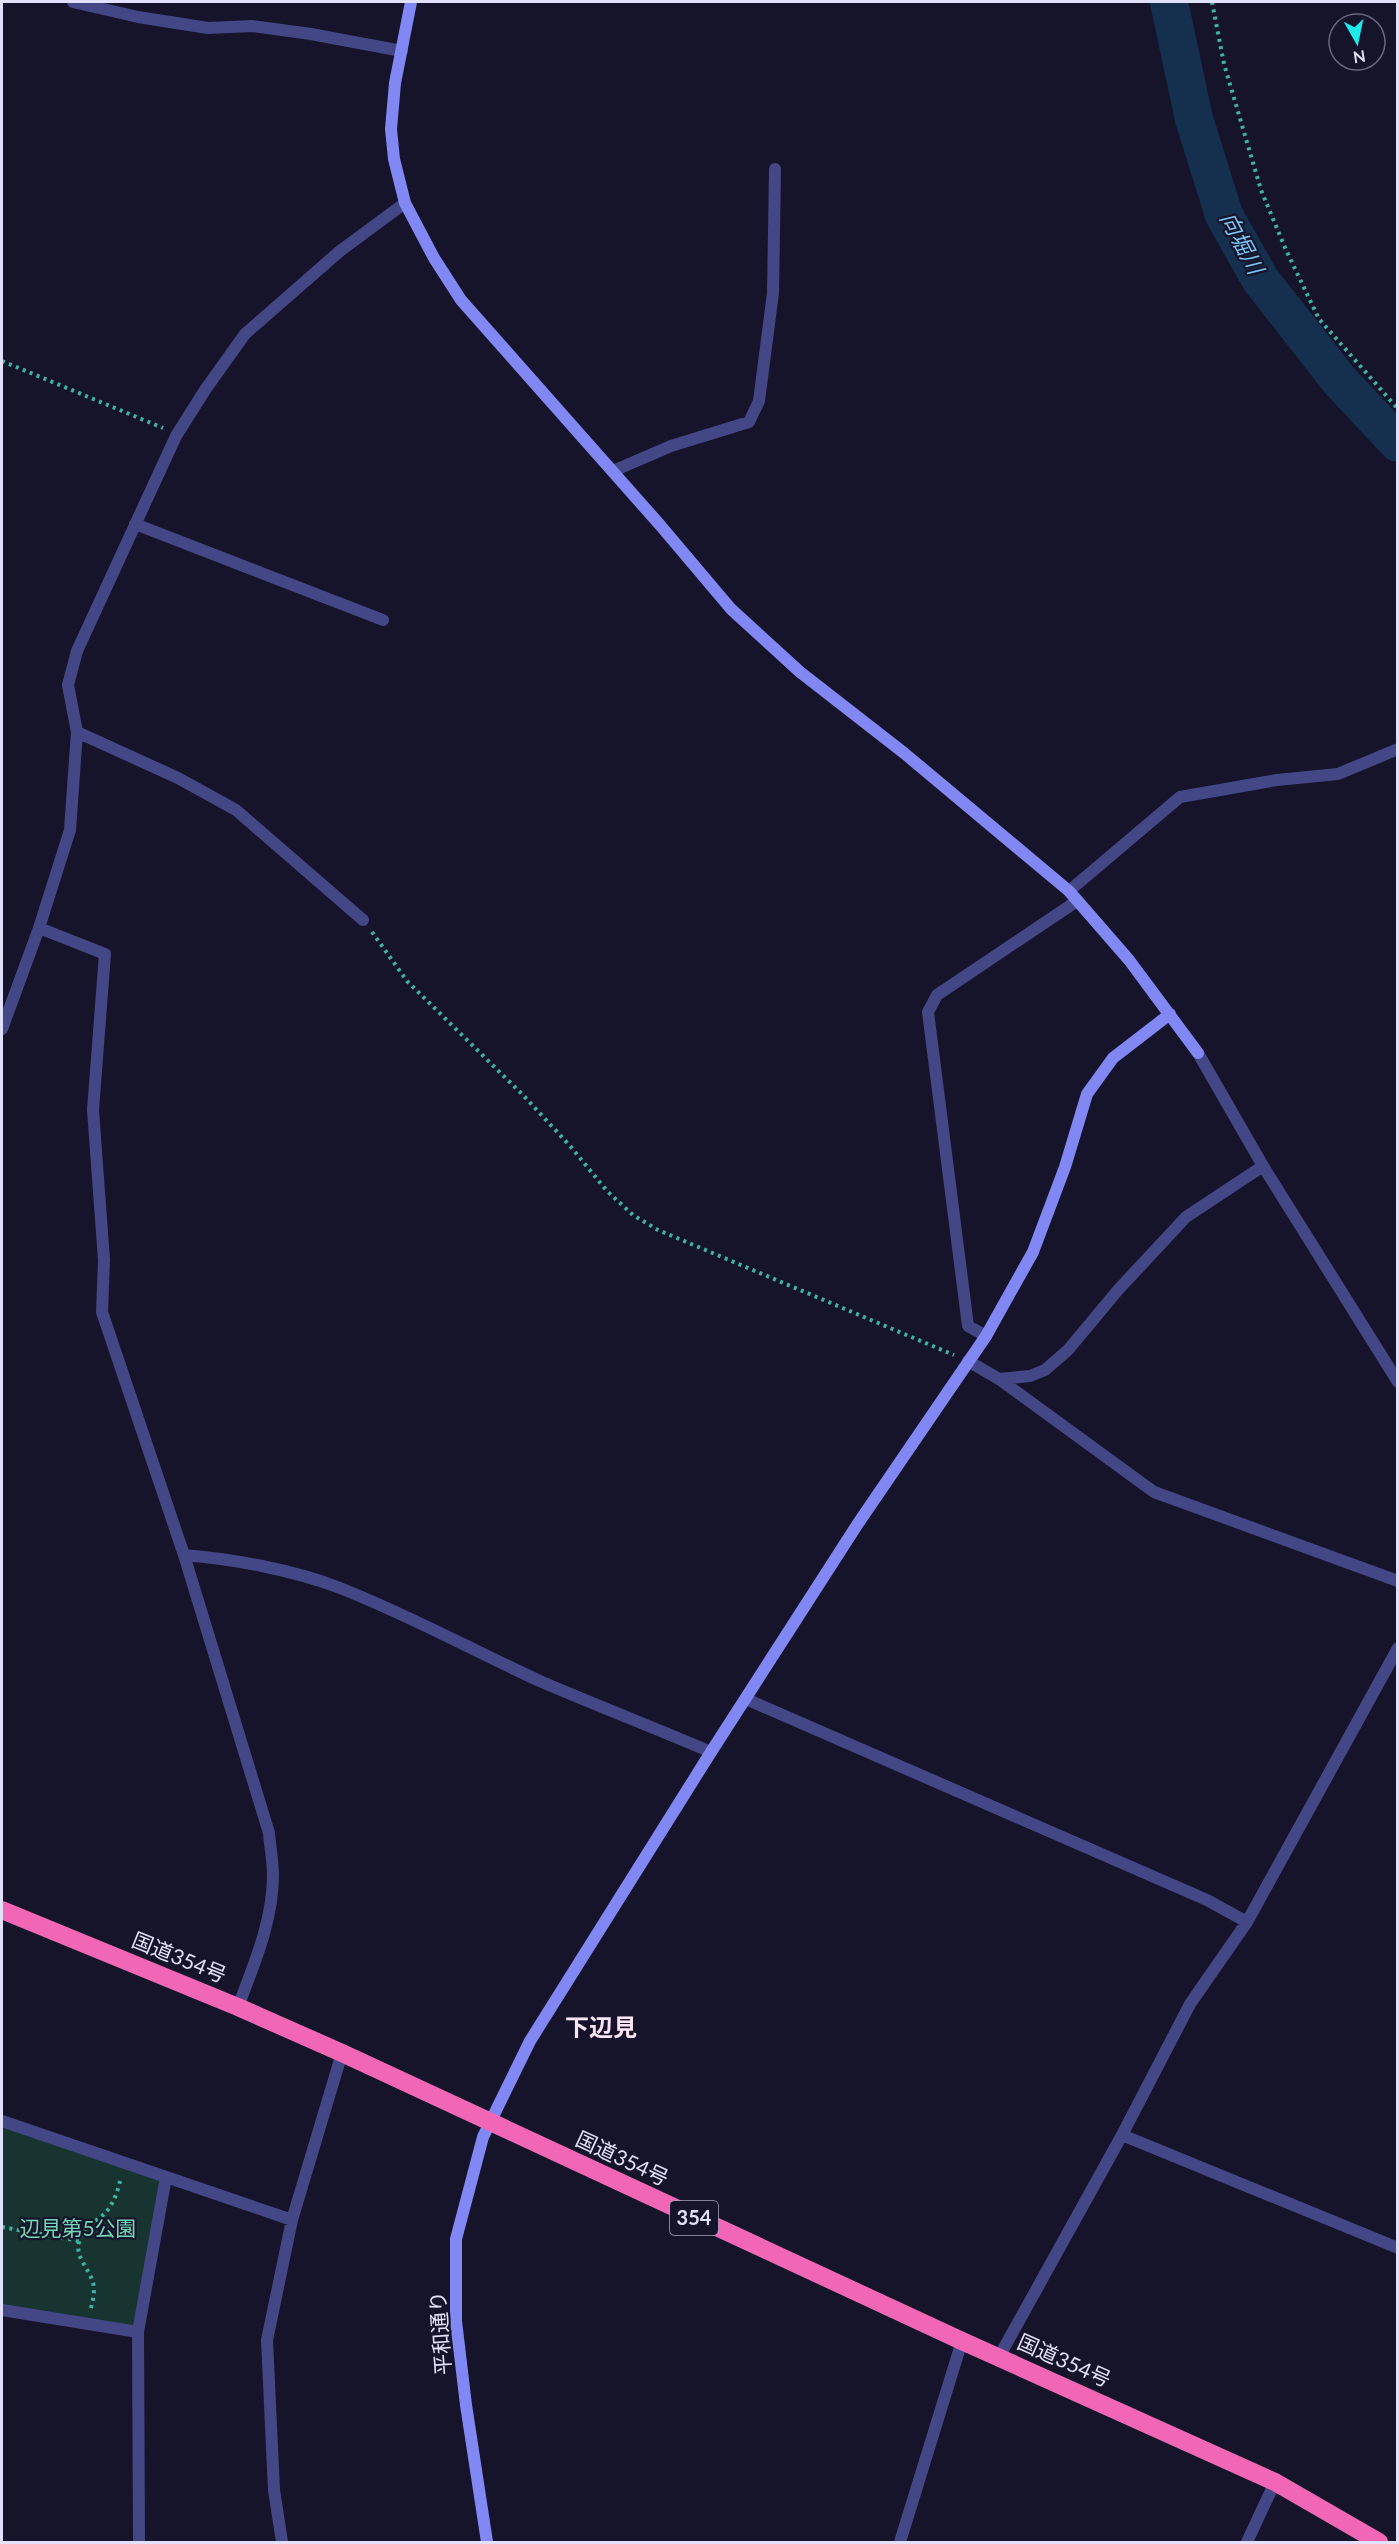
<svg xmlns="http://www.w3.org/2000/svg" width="1399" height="2544" font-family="Lato,'Noto Sans JP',sans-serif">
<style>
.green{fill:#183431}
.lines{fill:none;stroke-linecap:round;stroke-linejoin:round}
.river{stroke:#15304e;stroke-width:38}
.path{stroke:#3db4a1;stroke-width:4;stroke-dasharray:3 4.5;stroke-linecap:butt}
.street{stroke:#444785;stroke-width:12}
.secondary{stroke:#8188f3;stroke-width:12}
.highway{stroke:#f167b6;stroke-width:18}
.labels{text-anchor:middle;stroke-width:4.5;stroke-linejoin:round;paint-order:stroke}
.shield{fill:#16142b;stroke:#a4a4bd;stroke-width:1.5}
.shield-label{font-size:20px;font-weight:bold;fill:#e1e1fc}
.street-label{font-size:21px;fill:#e1e1fc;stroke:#16142b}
.park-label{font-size:21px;fill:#72d7b4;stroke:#16142b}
.water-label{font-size:22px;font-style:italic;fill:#79c5f2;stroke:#16142b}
.quarter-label{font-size:24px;font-weight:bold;fill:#fce3f5;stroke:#16142b}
</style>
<rect width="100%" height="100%" fill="#16142b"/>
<path class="green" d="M2,2121L166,2177L138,2332L2,2310Z"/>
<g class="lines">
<path class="river" d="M1169,2L1194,119L1224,215L1260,279L1339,380L1398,443"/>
<path class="path" d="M1212,2L1224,64L1261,190L1286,250L1319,319L1398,409
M2,361L163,428
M372,932L407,981L523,1095L571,1147L607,1191L633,1215L658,1230L954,1355
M2,2227L79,2241
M91,2308C93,2299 96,2289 92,2280C88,2267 75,2257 79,2242C82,2226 93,2224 103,2215C114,2205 118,2190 121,2177"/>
<path class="street" d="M73,2L138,17L208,28L252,26L311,34L402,51
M613,471L671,446L749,422L759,401L773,293L775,169
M135,524L383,620
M77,732L178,778L236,810L363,920
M1069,891L1180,797L1277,780L1338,774L1398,749
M39,928L105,954L93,1110L104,1260L102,1312L184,1555L269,1833C270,1847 273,1861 273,1875C273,1921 254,1964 238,2007
M2,1029L39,928L70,830L77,732L68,685L77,651L176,436L205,390L245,334L340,251L405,203
M1198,1053L1263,1166L1398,1382
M986,1336L968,1326L928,1012L937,995L1077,901
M968,1361L999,1379L1030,1376L1045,1370L1068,1350L1118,1290L1186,1217L1263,1166
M999,1379L1154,1492L1398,1581
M184,1555C233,1559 294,1570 340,1588C409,1615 474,1651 542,1682C598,1706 655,1728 711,1752
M746,1699L1207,1900L1247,1922
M2,2121L292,2220
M1122,2135L1398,2248
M2,2310L138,2332
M999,2357L1122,2135L1190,2004L1247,1922L1398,1648
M139,2542L138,2332L166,2177
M282,2542L274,2490L267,2340L292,2220L342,2053
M900,2542L962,2341
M1247,2542L1275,2482"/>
<path class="secondary" d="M411,2L395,83L391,129L394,159L405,203L434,258L461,300L660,525L731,609L800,672L904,753L1069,891L1129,960L1198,1053
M487,2542L466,2405L456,2321V2239L483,2137L530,2041L711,1752L857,1525L986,1336L1033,1252L1065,1167L1087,1094L1113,1058L1170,1014"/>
<path class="highway" d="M2,1910L238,2007L342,2053L962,2341L1275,2482L1379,2542"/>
</g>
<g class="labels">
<rect class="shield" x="670" y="2201" width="48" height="34" rx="4.5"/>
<g class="shield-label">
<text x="694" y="2225">354</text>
</g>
<g class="street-label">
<text transform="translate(179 1958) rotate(22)" y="7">国道354号</text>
<text transform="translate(622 2159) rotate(25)" y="7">国道354号</text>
<text transform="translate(441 2333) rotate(-94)" y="7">平和通り</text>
<text transform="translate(1064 2361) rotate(24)" y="7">国道354号</text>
</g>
<g class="park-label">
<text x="78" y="2236">辺見第5公園</text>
</g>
<g class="water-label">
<text transform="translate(1242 243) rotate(62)" y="8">向堀川</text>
</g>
<g class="quarter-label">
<text x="601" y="2036">下辺見</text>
</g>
</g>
<rect width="1399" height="2544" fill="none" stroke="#e1e1fc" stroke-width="6"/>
<g transform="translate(1357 42) rotate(171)"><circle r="28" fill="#16142b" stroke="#67667f" stroke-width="1.5"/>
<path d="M0-4.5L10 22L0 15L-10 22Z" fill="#1fe8ea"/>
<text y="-9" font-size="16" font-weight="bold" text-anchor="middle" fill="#e1e1fc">N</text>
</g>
</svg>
